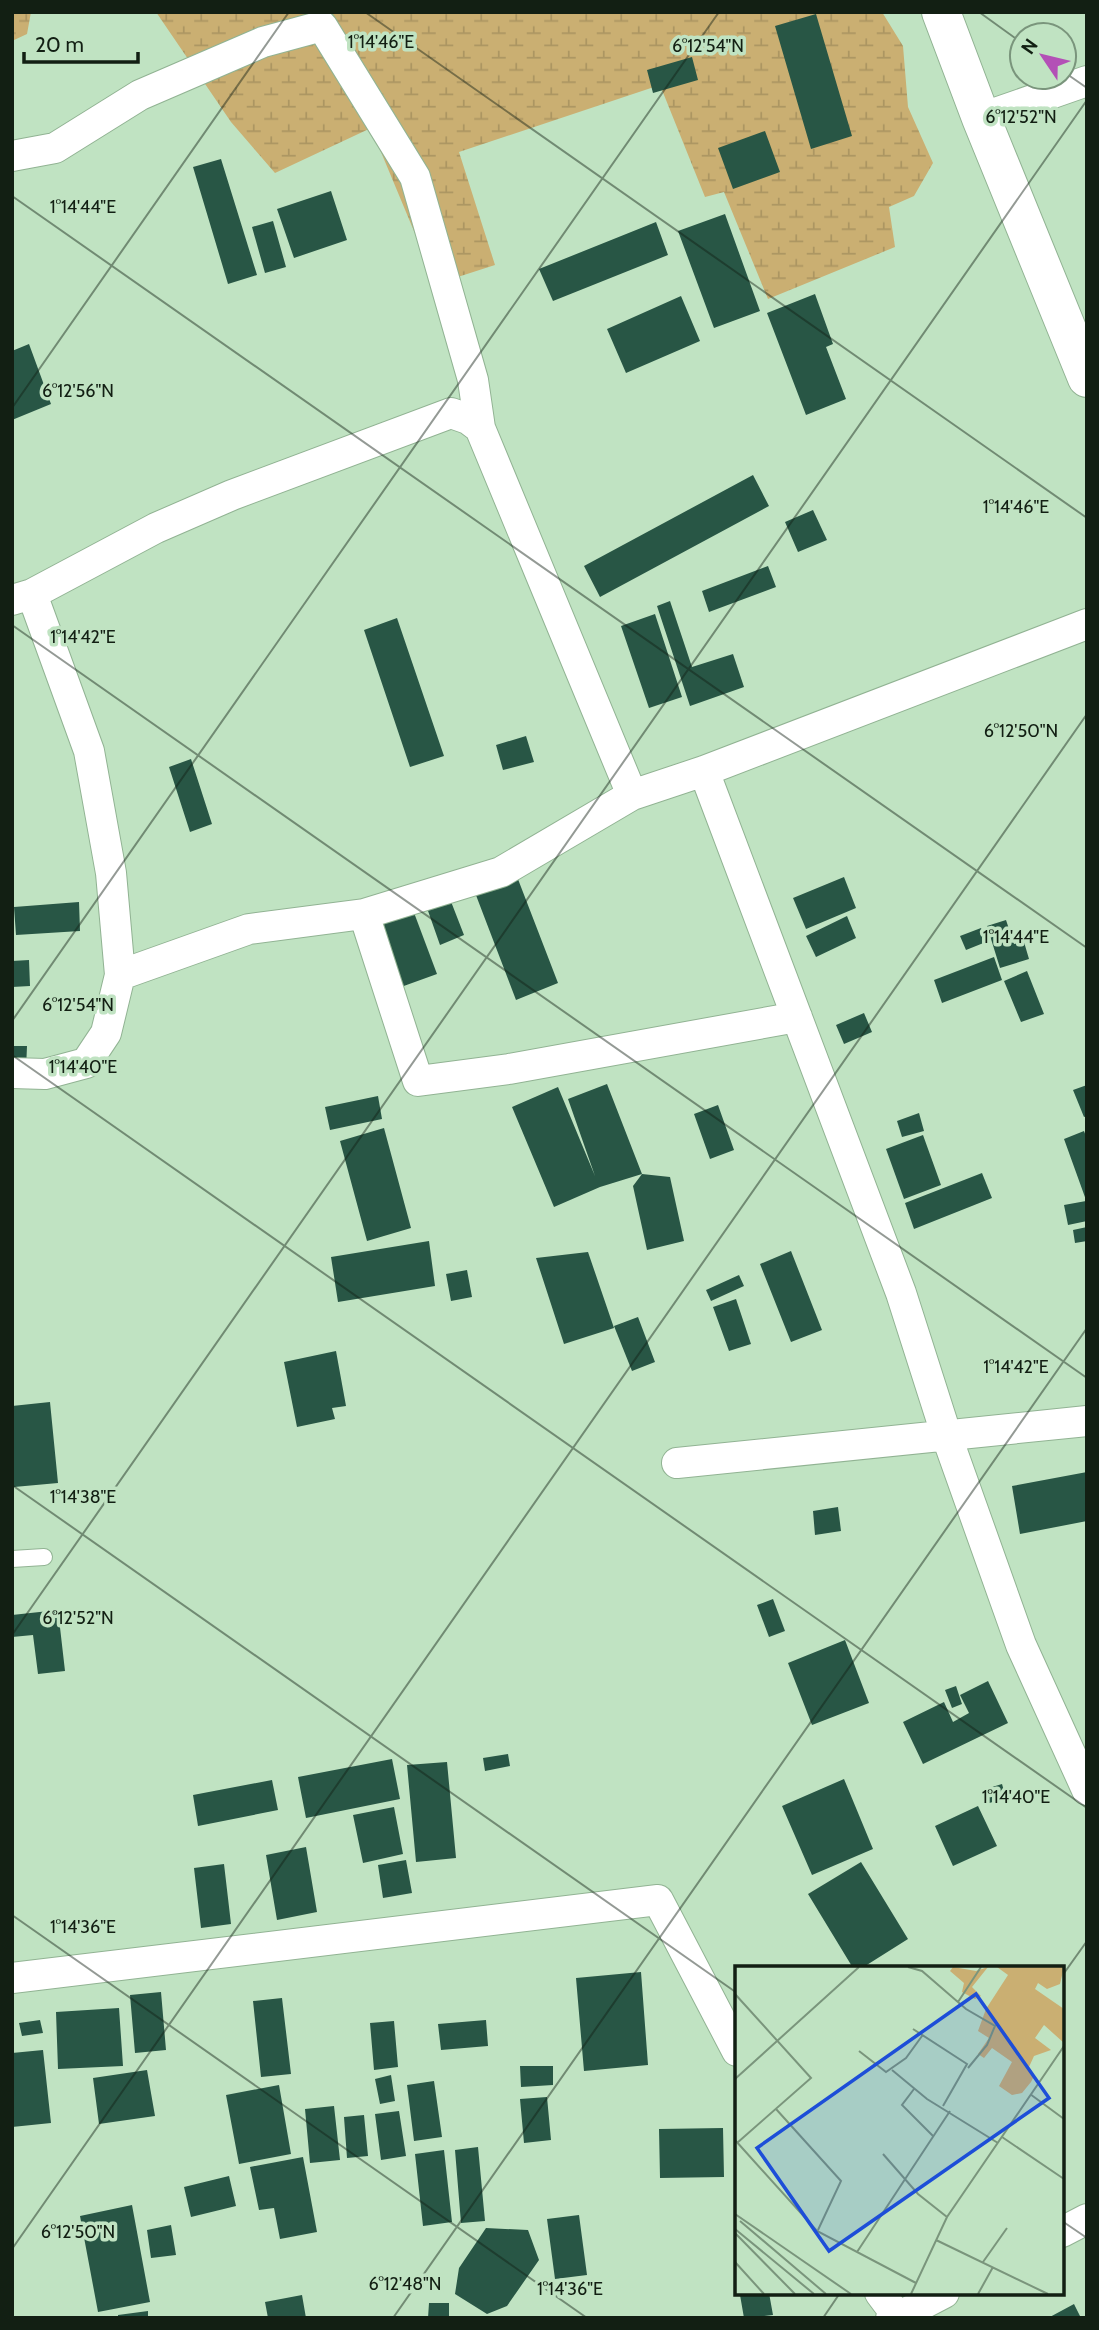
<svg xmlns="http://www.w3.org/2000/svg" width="1099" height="2330" font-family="Cabin,sans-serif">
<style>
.wetland{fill:url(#wetland-marsh)}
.building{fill:#285645}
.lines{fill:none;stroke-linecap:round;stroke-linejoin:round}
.service-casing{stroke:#91b393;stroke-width:18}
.minor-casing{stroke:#91b393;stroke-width:32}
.secondary-casing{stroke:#91b393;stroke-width:40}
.service{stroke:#fff;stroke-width:16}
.minor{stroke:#fff;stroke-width:30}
.secondary{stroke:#fff;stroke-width:38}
.ticks{fill:none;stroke:#121f13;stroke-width:2;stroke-opacity:0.45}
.inset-road{fill:none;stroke:#7a957c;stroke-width:2}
.view{fill:#1d4ed8;fill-opacity:0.15;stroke:#1d4ed8;stroke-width:3.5}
.inset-edge{fill:none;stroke:#121f13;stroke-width:3.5}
.ticks-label{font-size:18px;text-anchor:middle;fill:#121f13;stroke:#c0e3c2;stroke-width:7;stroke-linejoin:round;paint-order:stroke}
</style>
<defs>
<pattern id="wetland-marsh" width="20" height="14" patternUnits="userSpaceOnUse" patternTransform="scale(1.75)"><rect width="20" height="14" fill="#caaf72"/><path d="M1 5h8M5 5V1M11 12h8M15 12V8" fill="none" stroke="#ac9662"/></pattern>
</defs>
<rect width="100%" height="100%" fill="#c0e3c2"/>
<path class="wetland" d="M12,12H31L27,34L12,41Z
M156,12H882L903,46L908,107L933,163L914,196L889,207L895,247L768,299L724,192L705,197L660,85L459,152L495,265L436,284L371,128L275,173L231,122Z"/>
<path class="building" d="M816,14L852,136L811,149L775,26Z
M692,57L698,80L653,93L647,70Z
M765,131L780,172L733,189L718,148Z
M221,159L257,275L228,284L193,167Z
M331,191L347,240L294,258L277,209Z
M725,214L760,311L714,328L678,231Z
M273,221L286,267L265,273L252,227Z
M656,222L668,255L553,301L539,269Z
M815,294L833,344L826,347L846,399L806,415L767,313Z
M681,296L700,341L626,373L607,329Z
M29,344L51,404L12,420V351Z
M753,475L769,506L600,597L584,566Z
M813,510L827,540L798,552L785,522Z
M768,566L776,587L709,612L702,591Z
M670,601L692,667L733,654L744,687L690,706L657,606Z
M655,614L682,697L649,708L621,626Z
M397,618L444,756L410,767L364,630Z
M526,736L534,762L503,770L496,745Z
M191,759L212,824L190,832L169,767Z
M516,874L558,983L516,1000L474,890Z
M844,877L856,908L806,929L793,898Z
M450,899L464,935L440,945L427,908Z
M79,902L80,931L16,935L14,907Z
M413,910L437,974L401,987L378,924Z
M847,916L856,938L816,957L806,936Z
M1006,920L1014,944L1024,942L1029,959L1000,968L987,926Z
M981,928L986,942L966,950L960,936Z
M994,957L1002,980L942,1003L934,980Z
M29,960L30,986L12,987V961Z
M1027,971L1044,1014L1021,1022L1004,981Z
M864,1013L872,1032L844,1044L836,1025Z
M12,1046H27L26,1070H12Z
M607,1084L642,1174L600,1187L554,1207L512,1107L558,1087L595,1176L568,1099Z
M1087,1085V1116L1084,1117L1073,1090Z
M378,1096L382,1119L330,1130L325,1107Z
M718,1105L734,1150L710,1159L694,1114Z
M919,1113L924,1131L902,1137L897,1121Z
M384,1128L411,1228L367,1241L340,1141Z
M1084,1131L1087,1139L1086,1200L1064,1139Z
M923,1135L941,1185L904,1199L886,1149Z
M982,1173L992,1198L914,1229L905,1203Z
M642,1174L670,1177L684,1241L647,1250L633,1186Z
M1086,1201L1087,1221L1068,1225L1064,1205Z
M1087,1227V1241L1075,1243L1073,1230Z
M429,1241L435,1286L338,1302L331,1257Z
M791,1251L822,1330L791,1342L760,1264Z
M588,1252L614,1328L564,1344L536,1258Z
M467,1270L472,1297L451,1301L446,1274Z
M739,1275L744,1286L711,1301L706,1290Z
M736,1299L751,1344L729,1351L713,1307Z
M638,1317L655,1362L632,1371L614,1326Z
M336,1351L346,1406L332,1408L335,1419L297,1427L284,1362Z
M50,1402L58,1483L14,1487L12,1406Z
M1087,1472V1521L1020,1534L1012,1486Z
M838,1507L841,1531L815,1535L813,1511Z
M773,1599L785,1631L769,1637L757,1605Z
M58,1610L65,1671L38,1674L33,1635L12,1637V1615Z
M845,1640L869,1703L812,1725L788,1663Z
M988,1681L1008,1723L923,1764L903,1722L944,1702L953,1722L969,1713L960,1695Z
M956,1686L962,1704L952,1708L945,1690Z
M508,1754L510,1766L485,1771L483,1758Z
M392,1759L400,1799L306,1818L298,1777Z
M447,1762L456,1858L416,1862L407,1765Z
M844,1779L873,1849L812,1875L782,1806Z
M272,1780L278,1810L198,1826L193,1795Z
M1002,1784L1006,1798L986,1804L982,1790Z
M978,1806L997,1846L953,1866L935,1826Z
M394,1807L403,1854L363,1863L353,1815Z
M306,1847L317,1912L277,1920L266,1855Z
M406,1860L412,1893L383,1898L378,1865Z
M861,1862L908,1939L862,1968H853L808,1894Z
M224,1864L231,1924L201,1928L194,1868Z
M641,1972L648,2065L584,2071L576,1978Z
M161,1992L166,2050L135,2053L130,1995Z
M282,1998L291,2074L261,2077L253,2001Z
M119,2008L123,2066L58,2069L56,2012Z
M40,2020L43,2033L22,2036L19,2023Z
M486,2020L488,2046L441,2050L438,2024Z
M394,2021L398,2067L374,2070L370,2023Z
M43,2050L51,2123L12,2127V2053Z
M520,2066H553V2085L521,2087Z
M147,2070L155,2116L99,2124L93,2078Z
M391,2075L395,2101L380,2104L375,2079Z
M434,2081L442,2137L414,2141L407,2085Z
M279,2085L291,2154L239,2164L226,2095Z
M547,2097L551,2140L524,2143L520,2099Z
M334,2106L340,2160L310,2163L305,2109Z
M399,2111L406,2156L381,2160L375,2114Z
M364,2115L368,2156L347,2158L344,2117Z
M723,2128L724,2177L660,2178L659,2129Z
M478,2147L485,2221L461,2223L455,2150Z
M444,2150L452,2222L423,2226L415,2154Z
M303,2157L317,2232L280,2239L274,2208L259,2210L250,2167Z
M229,2176L236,2206L191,2217L184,2187Z
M132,2205L150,2302L98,2312L80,2216Z
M579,2215L587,2275L555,2279L547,2219Z
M171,2225L176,2255L151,2258L147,2230Z
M486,2228L528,2230L539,2260L507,2306L487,2314L455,2294L459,2268Z
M749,2293H769L773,2315L744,2318L740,2295Z
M302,2295L306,2318H268L265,2302Z
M429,2303H449V2318H428Z
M1074,2304L1081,2318H1048Z
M148,2311V2318H118V2315Z"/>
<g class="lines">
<defs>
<path id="service" d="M12,1559L44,1557"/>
<path id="minor" d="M981,118L1087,81
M12,156L55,148L140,95L263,42L322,26L415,177L473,380L480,428
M12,600L32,594L156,528L232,495L451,413L468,419L480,428L632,795
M704,771L901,1293L947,1437L1021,1645L1087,1790
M364,914L418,1081L509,1069L797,1017
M120,975L249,929L364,914L501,872L632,795L704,771L1087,624
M12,1073L45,1074L86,1063L106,1033L120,975L111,873L89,751L32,594
M677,1463L1087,1421
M12,1978L658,1900L737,2051
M1062,2232L1087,2219
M880,2293L898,2317
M891,2318L898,2317L944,2293"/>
<path id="secondary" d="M941,12L981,118L1087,378"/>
</defs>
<use href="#service" class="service-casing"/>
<use href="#minor" class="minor-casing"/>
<use href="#secondary" class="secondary-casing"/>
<use href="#service" class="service"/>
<use href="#minor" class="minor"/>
<use href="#secondary" class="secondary"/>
</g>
<path class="ticks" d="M365,12L1087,518M979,12L1022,43M1064,72L1087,88M12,196L1087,948M12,408L289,12M12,625L1087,1378M12,1021L719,12M12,1055L1087,1808M12,1485L737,1993M12,1635L1087,100M12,1915L587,2318M1062,1976L1087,1941M1062,2221L1087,2238M12,2249L1087,714M393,2318L1087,1328M823,2318L840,2293"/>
<g transform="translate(735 1966)">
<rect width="329" height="329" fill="#c0e3c2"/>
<path d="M218,1L241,5L253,1L237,21L246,30L240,33L227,26L229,17L215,5ZM262,1H329L325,18L312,23L303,17L300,23L329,43V77L309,59L300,72L316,84L299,90L294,101L299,110L296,116L287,127L277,129L264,120L277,96L257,82L249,92L243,88L254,72L243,65L251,43L273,9Z" fill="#caaf72"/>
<path class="inset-road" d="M173,1L187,5L231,43L260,60L252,79L233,102M0,28L76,112L2,177M223,36L246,1M178,63L232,98L208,140M124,85L151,106L171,92L187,70M157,104L192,133L263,177M0,113L124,1M179,123L167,139L198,170M295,128L329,153M41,143L106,215L83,264M267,171L329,213M0,174L82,265L181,317M148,188L183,228L212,251M0,248L116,328M5,255L91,328M0,263L79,328M0,267L60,328M201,274L313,328M122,286L215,145M0,296L29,328M248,296L272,262M176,328L212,251L329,80M243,328L258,301"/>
<path class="view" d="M241,28L314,132L94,285L22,182Z"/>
<rect width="329" height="329" class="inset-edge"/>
</g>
<g class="ticks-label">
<text x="381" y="48">1°14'46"E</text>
<text x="708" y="52">6°12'54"N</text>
<text x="1021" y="123">6°12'52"N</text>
<text x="83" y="213">1°14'44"E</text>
<text x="78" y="397">6°12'56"N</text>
<text x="1016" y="513">1°14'46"E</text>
<text x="83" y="643">1°14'42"E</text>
<text x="1021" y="737">6°12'50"N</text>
<text x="1016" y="943">1°14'44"E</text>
<text x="78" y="1011">6°12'54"N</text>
<text x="83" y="1073">1°14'40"E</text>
<text x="1016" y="1373">1°14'42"E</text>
<text x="83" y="1503">1°14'38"E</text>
<text x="78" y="1624">6°12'52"N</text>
<text x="1016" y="1803">1°14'40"E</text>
<text x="83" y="1933">1°14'36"E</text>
<text x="78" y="2238">6°12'50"N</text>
<text x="405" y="2290">6°12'48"N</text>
<text x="570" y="2295">1°14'36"E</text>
</g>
<rect width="1099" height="2330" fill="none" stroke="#121f13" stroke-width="28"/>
<g transform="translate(1043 56) rotate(305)"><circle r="33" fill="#c0e3c2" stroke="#7a957c" stroke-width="2"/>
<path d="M0-5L12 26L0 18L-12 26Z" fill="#b350b6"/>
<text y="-10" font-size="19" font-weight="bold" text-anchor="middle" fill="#121f13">N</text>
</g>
<path d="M24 52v10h114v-10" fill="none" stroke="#121f13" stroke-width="3.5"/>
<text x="35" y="52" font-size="21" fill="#121f13" stroke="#c0e3c2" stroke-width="5" paint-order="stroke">20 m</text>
</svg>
